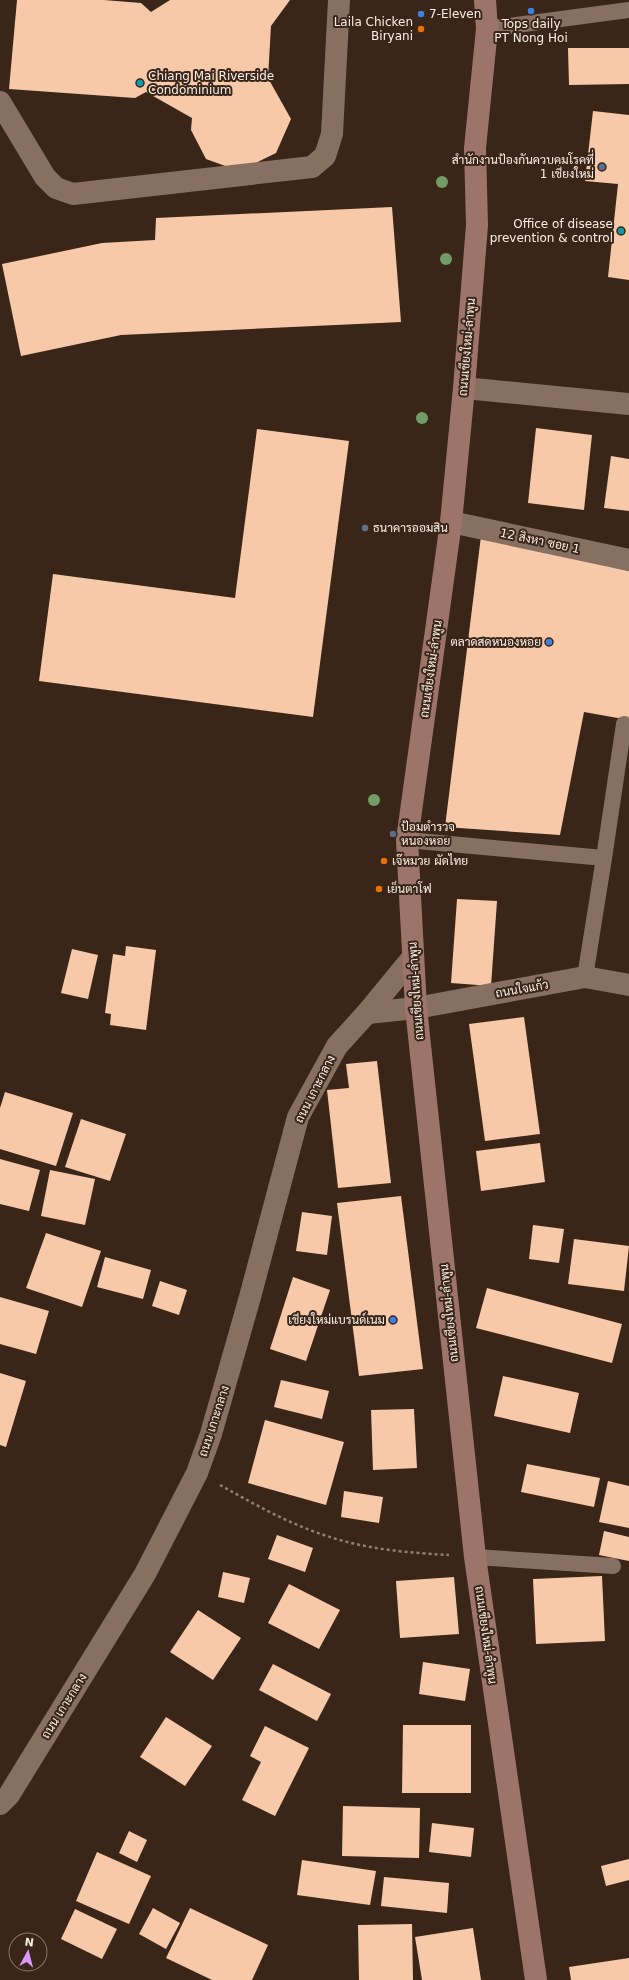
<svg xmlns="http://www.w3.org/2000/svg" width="629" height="1980" viewBox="0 0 629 1980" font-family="'DejaVu Sans',Sarabun,sans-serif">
<rect width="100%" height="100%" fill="#392618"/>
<g fill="#f8c9a8">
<path d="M17,0H104L141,3L151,12L170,0H290L271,26L268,78L291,119L276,153L239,171L206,159L191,130L192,118L146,92L135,98L9,89Z"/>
<path d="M568,48H629V84L569,85Z"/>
<path d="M593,111L629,115V280L608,277L618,184L585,181Z"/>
<path d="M392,207L401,322L121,335L21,356L2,264L102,243L155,240L156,218Z"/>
<path d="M536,428L592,435L584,510L528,503Z"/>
<path d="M257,429L349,441L313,717L39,681L53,574L235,598Z"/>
<path d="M611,456L629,459V511L604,508Z"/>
<path d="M481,536L629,571V720L584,712L560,835L445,827Z"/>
<path d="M457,899L497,901L491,986L451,983Z"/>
<path d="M126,946L156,950L146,1030L110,1025L111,1014L105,1013L113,954L125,956Z"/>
<path d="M72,949L98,955L88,999L61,993Z"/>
<path d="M524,1017L540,1134L485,1141L469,1024Z"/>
<path d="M377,1061L391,1183L338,1188L327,1090L349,1088L346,1064Z"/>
<path d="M5,1092L73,1113L56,1166L0,1149V1108Z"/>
<path d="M81,1119L126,1134L110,1181L65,1167Z"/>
<path d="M540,1143L545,1182L481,1191L476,1151Z"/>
<path d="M0,1159L40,1170L29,1211L0,1204Z"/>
<path d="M50,1170L95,1179L85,1225L41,1216Z"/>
<path d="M401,1196L423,1369L359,1376L337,1203Z"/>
<path d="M302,1212L332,1216L327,1255L296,1251Z"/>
<path d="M533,1225L564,1229L559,1263L529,1259Z"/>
<path d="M46,1233L101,1251L82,1307L26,1288Z"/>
<path d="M574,1239L629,1246L624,1291L568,1284Z"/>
<path d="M105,1257L151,1270L143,1299L97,1287Z"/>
<path d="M293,1277L330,1290L306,1361L270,1349Z"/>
<path d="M160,1281L187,1290L179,1315L152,1306Z"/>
<path d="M487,1288L622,1324L612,1363L476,1328Z"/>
<path d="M0,1297L49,1311L36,1354L0,1344Z"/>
<path d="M0,1373L26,1381L6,1447L0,1445Z"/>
<path d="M503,1376L579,1393L570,1433L494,1416Z"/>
<path d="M281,1380L329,1391L322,1419L274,1407Z"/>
<path d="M414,1409L417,1468L373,1470L371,1410Z"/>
<path d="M265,1420L344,1442L326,1505L248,1483Z"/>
<path d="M527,1464L600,1478L594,1507L521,1492Z"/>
<path d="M608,1481L629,1486V1528L599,1522Z"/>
<path d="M344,1491L383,1497L379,1523L341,1517Z"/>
<path d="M604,1531L629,1537V1561L599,1555Z"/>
<path d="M277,1535L313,1548L305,1572L268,1559Z"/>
<path d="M223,1572L250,1578L244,1603L218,1597Z"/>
<path d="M602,1576L605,1641L536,1644L533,1579Z"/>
<path d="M454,1577L459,1634L400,1638L396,1581Z"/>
<path d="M289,1584L340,1610L319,1649L268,1623Z"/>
<path d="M198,1610L241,1638L213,1680L170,1652Z"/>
<path d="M423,1662L470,1669L465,1701L419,1694Z"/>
<path d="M273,1664L331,1694L317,1721L259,1690Z"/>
<path d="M166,1717L212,1746L185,1786L140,1757Z"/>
<path d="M403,1725H471V1793H402Z"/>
<path d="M265,1726L309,1748L275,1816L242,1800L261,1762L250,1756Z"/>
<path d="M343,1806L420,1808L419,1858L342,1856Z"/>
<path d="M432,1823L474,1828L471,1857L429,1852Z"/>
<path d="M129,1831L147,1840L137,1862L119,1853Z"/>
<path d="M97,1852L151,1876L129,1924L76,1901Z"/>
<path d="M629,1859V1880L606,1886L601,1866Z"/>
<path d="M302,1860L376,1871L370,1905L297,1895Z"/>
<path d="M384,1877L449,1883L447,1913L381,1906Z"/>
<path d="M153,1908L180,1923L166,1949L139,1934Z"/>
<path d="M190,1908L268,1945L252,1980H212L166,1958Z"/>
<path d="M75,1909L117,1929L102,1959L61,1939Z"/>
<path d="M412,1924L413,1980H359L358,1925Z"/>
<path d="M473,1928L481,1980H422L415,1937Z"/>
<path d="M629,1958V1980H571L569,1967Z"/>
</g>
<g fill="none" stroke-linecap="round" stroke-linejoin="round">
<path stroke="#908074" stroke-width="2.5" stroke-dasharray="3 3" stroke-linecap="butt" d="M220,1485C254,1504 289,1524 327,1536C365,1549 409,1553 449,1555"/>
<g stroke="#877061" stroke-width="16">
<path d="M487,29L629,10"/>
<path d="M407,840L604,858L585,977"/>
<path d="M604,858L624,724"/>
<path d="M475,1557L613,1566"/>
</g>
<g stroke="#877061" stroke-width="22">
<path d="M0,102L45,177L56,188L73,194L312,167L325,156L332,134L339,0"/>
<path d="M464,388L629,404"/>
<path d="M451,522L629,560"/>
<path d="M367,1013L416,1008L585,977L629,985"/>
<path d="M0,1804L9,1795L145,1574L197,1473L211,1434L250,1297L298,1117L337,1046L367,1013L413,957"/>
</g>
<path stroke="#9d746a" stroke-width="22" d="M485,0L487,29L475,148L477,225L464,388L451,522L407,840L416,1008L475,1557L536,1980"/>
</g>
<g fill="#729b65">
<circle cx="442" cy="182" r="6"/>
<circle cx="446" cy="259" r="6"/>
<circle cx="422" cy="418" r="6"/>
<circle cx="374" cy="800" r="6"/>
</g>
<g fill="#3f7fe0" stroke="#392618" stroke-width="1.5">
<circle cx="531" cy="11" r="4"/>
<circle cx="421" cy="14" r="4"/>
<circle cx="549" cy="642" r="4"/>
<circle cx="393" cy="1320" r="4"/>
</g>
<g fill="#e8710a" stroke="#392618" stroke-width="1.5">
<circle cx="421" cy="29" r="4"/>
<circle cx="384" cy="861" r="4"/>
<circle cx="379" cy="889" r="4"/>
</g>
<g fill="#0f9aa8" stroke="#392618" stroke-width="1.5">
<circle cx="140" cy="83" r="4"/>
<circle cx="621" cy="231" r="4"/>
</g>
<g fill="#5c6f8a" stroke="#392618" stroke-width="1.5">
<circle cx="602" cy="167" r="4"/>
<circle cx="365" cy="528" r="4"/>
<circle cx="393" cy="834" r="4"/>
</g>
<g text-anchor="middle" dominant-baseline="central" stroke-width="4" stroke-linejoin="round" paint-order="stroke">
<g font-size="12" fill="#fbeee5" stroke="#392618" text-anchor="start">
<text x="429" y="14">7-Eleven</text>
<text x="413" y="22" text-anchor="end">Laila Chicken<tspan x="413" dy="14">Biryani</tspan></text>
<text x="531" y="24" text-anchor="middle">Tops daily<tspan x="531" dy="14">PT Nong Hoi</tspan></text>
<text x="148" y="76">Chiang Mai Riverside<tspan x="148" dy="14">Condominium</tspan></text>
<text x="594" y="160" text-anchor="end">สำนักงานป้องกันควบคุมโรคที่<tspan x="594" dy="14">1 เชียงใหม่</tspan></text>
<text x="613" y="224" text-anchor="end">Office of disease<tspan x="613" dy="14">prevention &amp; control</tspan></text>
<text x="373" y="528">ธนาคารออมสิน</text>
<text x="541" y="642" text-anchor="end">ตลาดสดหนองหอย</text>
<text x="401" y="827">ป้อมตำรวจ<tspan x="401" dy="14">หนองหอย</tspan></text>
<text x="392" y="861">เจ๊หมวย ผัดไทย</text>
<text x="387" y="889">เย็นตาโฟ</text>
<text x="385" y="1320" text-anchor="end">เชียงใหม่แบรนด์เนม</text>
</g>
<g font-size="12" fill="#fbeee5" stroke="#392618">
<text transform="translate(467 347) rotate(-85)">ถนนเชียงใหม่-ลำพูน</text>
<text transform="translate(540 541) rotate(12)">12 สิงหา ซอย 1</text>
<text transform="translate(431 669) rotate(-82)">ถนนเชียงใหม่-ลำพูน</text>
<text transform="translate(522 989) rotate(-10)">ถนนใจแก้ว</text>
<text transform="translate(416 991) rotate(-94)">ถนนเชียงใหม่-ลำพูน</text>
<text transform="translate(315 1089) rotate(-63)">ถนน เกาะกลาง</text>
<text transform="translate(449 1313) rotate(-96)">ถนนเชียงใหม่-ลำพูน</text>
<text transform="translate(214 1421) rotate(-72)">ถนน เกาะกลาง</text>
<text transform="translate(486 1635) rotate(82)">ถนนเชียงใหม่-ลำพูน</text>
<text transform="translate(64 1706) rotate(-58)">ถนน เกาะกลาง</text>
</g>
</g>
<g transform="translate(28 1952) rotate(7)"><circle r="19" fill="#392618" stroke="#87766a"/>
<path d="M0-3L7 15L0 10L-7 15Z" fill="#d99af7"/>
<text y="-6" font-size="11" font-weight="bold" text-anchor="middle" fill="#fbeee5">N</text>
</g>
</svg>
